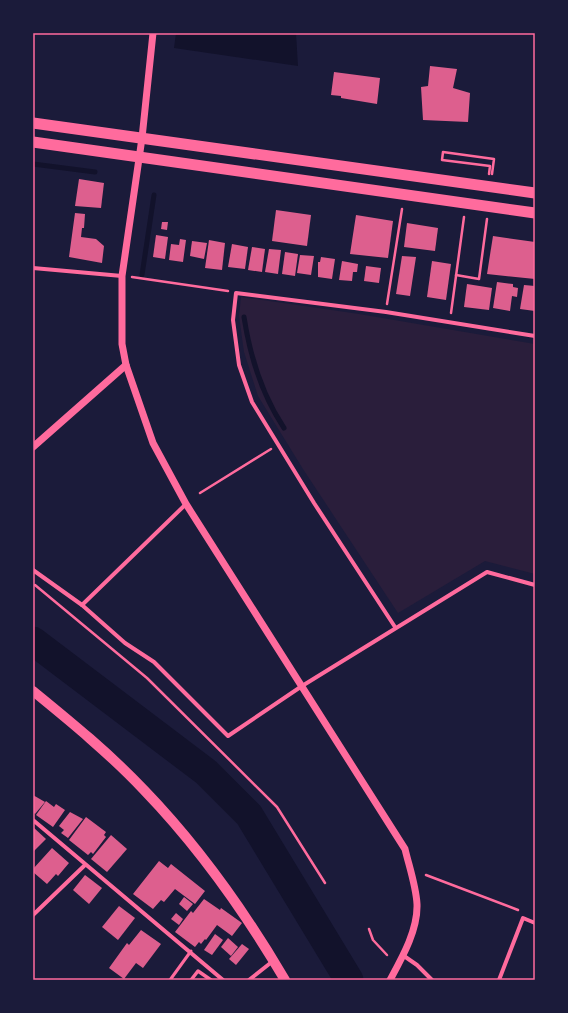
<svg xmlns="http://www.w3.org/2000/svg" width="568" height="1013" viewBox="0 0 568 1013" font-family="'Varela Round',sans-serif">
<rect width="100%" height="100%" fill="#1b1b3a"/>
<path fill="#2a1e3b" d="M241,297L359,314L535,344V574L485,561L398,613L303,469L258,396L244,352L239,316Z"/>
<path fill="#12122b" d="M176,33H296L298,66L174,48Z"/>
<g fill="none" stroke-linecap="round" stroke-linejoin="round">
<g stroke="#12122b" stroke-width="5">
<path d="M33,164L95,172"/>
<path d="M142,275L154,195"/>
<path d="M244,317C250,356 262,395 284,428"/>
</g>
<path stroke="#12122b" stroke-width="29" d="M33,641L206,772L249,815L349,980"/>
</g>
<g fill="#dd5f8e">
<path d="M430,66L457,69L453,88L470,93L468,122L423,120L421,87L428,86Z"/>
<path d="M334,72L380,78L377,104L341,98V96L331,95Z"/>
<path d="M79,179L104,183L101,208L75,206Z"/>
<path d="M276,210L311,215L307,246L272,241Z"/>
<path d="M75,213L85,214L84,228H82L81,237L96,239L104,246L102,263L69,257Z"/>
<path d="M356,215L393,221L388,258L350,254Z"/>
<path d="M162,222H168L167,230L161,229Z"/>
<path d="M407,223L438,228L435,251L404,247Z"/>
<path d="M156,235L168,237L165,259L153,257Z"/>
<path d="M493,236L535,242V279L487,274Z"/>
<path d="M180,239L186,240L183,262L169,260L171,244L179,245Z"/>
<path d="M209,240L225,243L222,270L205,268Z"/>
<path d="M192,241L207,243L204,259L190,256Z"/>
<path d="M232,244L248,247L245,269L228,267Z"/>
<path d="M252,247L265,249L262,272L248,270Z"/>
<path d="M269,249L281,250L278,274L265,272Z"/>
<path d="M285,252L298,254L295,276L282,274Z"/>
<path d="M300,255L314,256L311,275L297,273Z"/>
<path d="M402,256L416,257L410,296L396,294Z"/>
<path d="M321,257L335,259L332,279L318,277V262H320Z"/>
<path d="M342,261L358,264L357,272H353L352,281L339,280Z"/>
<path d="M432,261L451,264L446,300L427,297Z"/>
<path d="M366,266L381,268L379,283L364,281Z"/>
<path d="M497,282L513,284V287L518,288L517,297L512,296L510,311L493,308Z"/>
<path d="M467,284L492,288L489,310L464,307Z"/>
<path d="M524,285L535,286V311L520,309Z"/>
<path d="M33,795L45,802L35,814L33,812Z"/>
<path d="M46,801L54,807L56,804L65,810L53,827L36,815Z"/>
<path d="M70,812L83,819L68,838L61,833L64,830L59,826Z"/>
<path d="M86,817L106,832L104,835L106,837L93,854L91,852L88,855L69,840Z"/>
<path d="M33,827L46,839L33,852Z"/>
<path d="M111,835L127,849L107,872L91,859Z"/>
<path d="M52,848L69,863L58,876L56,874L47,884L33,872V869Z"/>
<path d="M159,861L168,868L171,864L205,891L195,904L175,889L164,902L161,900L153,909L133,894Z"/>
<path d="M85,875L102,888L89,904L73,890Z"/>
<path d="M184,897L193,904L187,911L179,904Z"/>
<path d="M204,899L220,910L221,908L242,923L232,936L217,925L206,940L205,939L201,944L199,942L195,947L175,932L191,911L193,913Z"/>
<path d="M119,906L135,918L118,940L102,927Z"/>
<path d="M176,913L183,919L179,925L171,919Z"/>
<path d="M141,930L161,944L143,968L136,963L124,979L109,968L127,943L129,945Z"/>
<path d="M215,934L223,940L212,955L204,950Z"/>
<path d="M228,938L238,947L231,956L221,947Z"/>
<path d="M242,944L249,949L236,965L229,959Z"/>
</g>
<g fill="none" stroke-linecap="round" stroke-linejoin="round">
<g stroke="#ff6b9d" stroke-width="2.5">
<path d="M489,174L490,166L442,160L443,152L494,159L492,174"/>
<path d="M456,275L479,279L487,219"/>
<path d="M132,277L228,291"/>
<path d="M387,304L402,209"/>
<path d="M451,313L464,217"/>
<path d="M200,493L271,449"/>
<path d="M35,585L147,678L277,807L325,883"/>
<path d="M426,875L518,910"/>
<path d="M369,929L373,940L387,955"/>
</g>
<path stroke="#ff6b9d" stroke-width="3" d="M170,980L191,951"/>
<path stroke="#ff6b9d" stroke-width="3.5" d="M191,980L198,971L211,980"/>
<g stroke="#ff6b9d" stroke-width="4">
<path d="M33,268L122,276"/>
<path d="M33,570L82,605L125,643L154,662L228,736L302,686L487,572L535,585"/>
<path d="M82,605L186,504"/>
<path d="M395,627L314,503L252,402L239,365L233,320L236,293L386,312L535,336"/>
<path d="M33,820L223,980"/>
<path d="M33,915L85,865"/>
<path d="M404,956L417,965L432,980"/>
<path d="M249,980L273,961"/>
<path d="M499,980L523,918L535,923"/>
</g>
<g stroke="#ff6b9d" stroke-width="7">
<path d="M153,33L142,138L122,276V344L126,365L153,443L186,504L405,849C409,866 416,886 417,904C418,930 402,958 390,980"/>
<path d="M33,447L126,365"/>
</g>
<path stroke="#ff6b9d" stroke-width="10" d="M33,691C71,722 110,754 144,790C199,847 245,912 285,980"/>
<g stroke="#ff6b9d" stroke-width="11">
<path d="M33,123L535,193"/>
<path d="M33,142L535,213"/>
</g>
</g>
<rect width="568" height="1013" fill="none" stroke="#1b1b3a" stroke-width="68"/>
<rect x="34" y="34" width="500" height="945" fill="none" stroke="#ff6b9d" stroke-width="1.5"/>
</svg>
